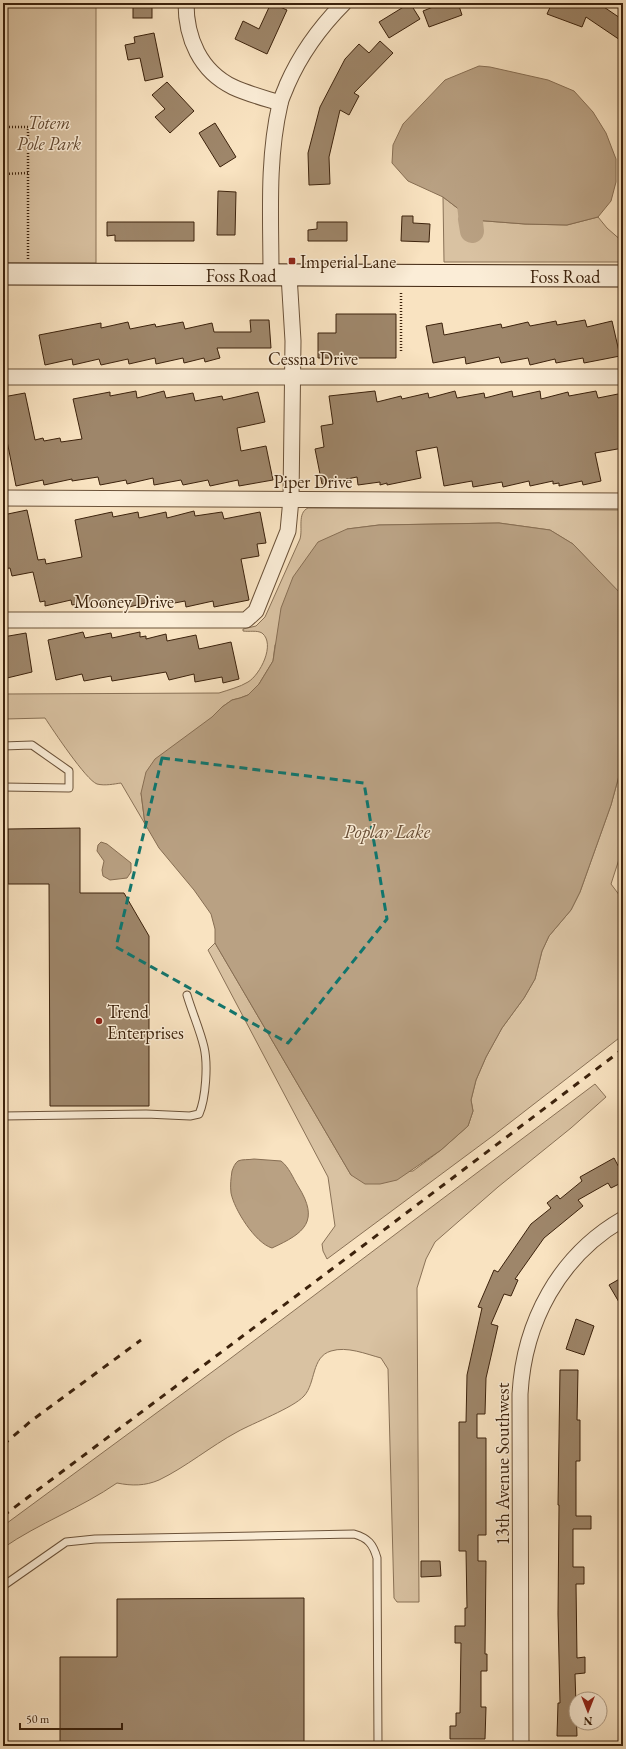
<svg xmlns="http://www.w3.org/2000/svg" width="626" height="1749" viewBox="0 0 626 1749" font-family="'EB Garamond',serif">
<rect width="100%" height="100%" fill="#f9e3c1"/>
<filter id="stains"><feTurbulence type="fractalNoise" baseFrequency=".005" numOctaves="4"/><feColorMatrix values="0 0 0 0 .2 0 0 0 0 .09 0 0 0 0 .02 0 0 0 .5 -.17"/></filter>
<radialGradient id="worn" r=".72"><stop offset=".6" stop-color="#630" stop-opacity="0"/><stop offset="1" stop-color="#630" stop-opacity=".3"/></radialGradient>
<g fill="#d9c2a2" stroke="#8a7257">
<rect x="3" y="3" width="93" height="260"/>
<path d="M443,197L473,220L525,224L567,225L598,217L607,228L623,242V262H444Z"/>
<path d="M308,508L623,510V597L573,544L550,530L499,523L379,525L347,529L275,645L273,661L259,684L248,695L240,698L232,700L222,707L141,793L145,824L121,783C114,784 105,786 97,784C86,780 53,730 45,718L5,719V694L219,693C228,690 240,687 248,682C260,675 276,644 262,633C257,630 249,632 243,631V629L256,626L265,617L300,539C303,529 297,513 308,508Z"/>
<path d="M623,761V847L611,884L623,900V1035L494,1135L327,1259L323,1251L322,1244L335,1226L328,1177L208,950L215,943L351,1175L413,1171L441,1150L468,1126L473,1111L471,1100L476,1080L486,1057L502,1028L524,998L535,979L542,951L549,936L571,910L580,892L611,805Z"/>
<path d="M595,1084L606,1097L571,1128L498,1187L435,1242L426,1259L417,1288L419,1602H397L394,1598L388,1369L381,1358C366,1354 347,1346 331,1351C311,1357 316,1383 304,1396C293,1408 253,1423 237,1432C211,1446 186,1467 159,1480C145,1486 132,1486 117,1483C81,1508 39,1523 3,1548V1526L227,1361Z"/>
</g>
<g fill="#b9a183" stroke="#876e53">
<path d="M479,66L490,67L548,80L574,91L593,112L606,133L616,159V182L611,201L598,217L567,225L525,224L473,220L443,197L408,181L392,163L393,145L403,124L445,80Z"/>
<path d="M499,523L550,530L573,544L623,596V761L611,805L580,892L571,910L549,936L542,951L535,979L524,998L502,1028L486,1057L476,1080L471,1100L473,1111L468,1126L441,1150L397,1180L380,1184H365L351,1175L215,943V929L211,914L194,890L159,848L145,824L141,793L146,772L155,759L212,717L222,707L232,700L240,698L248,695L259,684L273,661L281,608L293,577L318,542L347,529L379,525Z"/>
<path d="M101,842L107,844L131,863V872L127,878L110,880L103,876L102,870L104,861L97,851L98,845Z"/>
<path d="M254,1159L281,1161C289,1167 293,1178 298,1186C320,1221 305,1233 272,1248C255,1243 234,1209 231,1193C230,1185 231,1178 232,1171C233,1168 235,1163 238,1161C242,1159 249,1160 254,1159Z"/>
</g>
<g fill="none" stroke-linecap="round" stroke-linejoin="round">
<path stroke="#b9a183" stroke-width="24" d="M467,187L472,231L470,219"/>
</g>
<g fill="#9e866a" stroke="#3c220c">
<rect x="133" y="3" width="19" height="15"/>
<path d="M271,3L287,10L267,54L235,39L243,21L259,29Z"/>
<path d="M410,3L420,19L389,38L379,22Z"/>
<path d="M438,3H458L462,15L429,27L423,11L438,5Z"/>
<path d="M552,3H598L623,20V42L586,17L582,27L547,14Z"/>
<path d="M154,33L163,77L145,81L140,58L128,60L125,45L135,43L134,37Z"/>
<path d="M380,41L393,53L354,93L359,96L349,115L340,110L329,157L330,184L309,185L308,153L320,107L345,59L359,44L369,53Z"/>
<path d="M167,82L194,111L170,133L155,117L165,109L152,95Z"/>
<path d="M215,123L236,157L220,167L199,133Z"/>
<path d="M218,191L236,192L235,235H217Z"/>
<path d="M402,216H413V223L430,224L429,242L401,241Z"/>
<path d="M107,222H194V241H115V235L107,236Z"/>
<path d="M317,222H347V241H308V230L317,229Z"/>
<path d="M336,314H396V358H318V333H336Z"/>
<path d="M250,320H269L271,348H217L220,358L205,362L204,358L184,363L183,358L156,364L155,358L129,364L128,359L101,365L99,359L73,365L72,359L45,365L39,335L101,323V328L128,322L130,329L155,324L156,327L183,322L185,329L212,323L214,332H251Z"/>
<path d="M585,320L587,327L612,321L620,356L584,363L583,358L556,363L555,359L530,365L528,358L501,363L499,357L466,364L465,357L433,363L426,326L442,323L444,335L501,324L502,328L528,322L530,326L556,321L557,325Z"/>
<path d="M136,391L137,398L164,391L166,398L193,393L195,401L222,396L223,400L258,392L265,422L237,428L241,451L266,446L273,480L239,486L238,480L210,486L208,480L183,485L181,480L154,485L153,478L127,484L126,480L100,485L98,477L72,481V479L44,485L43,480L16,486L5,431H3V397L25,393L35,440L43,438L44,441L60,438L61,442L82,439L73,399L110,392V396Z"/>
<path d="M375,391L377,402L401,396L402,399L428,393L429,398L455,391L457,398L484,393L485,398L512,391L513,397L540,391L541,399L568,392L569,396L596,391L598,398L623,393V448L595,453L601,481L583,485L582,481L559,486V483L553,484V481L530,486L529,481L503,487L502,482L473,487L472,481L444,486L437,447L416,451L421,478L387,485V483L380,485V482L358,485L357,477L322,484L315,449L324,447L321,426L333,424L329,396Z"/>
<path d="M27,510L38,560L45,559L46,564L82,557L75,520L112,512L113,517L138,512L139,518L166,512L167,518L194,511L195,516L222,512L224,519L260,512L266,543L257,544L259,556L241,559L249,600L214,607L213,601L186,607L185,601L159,606L157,600L129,607L128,601L102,606L101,600L72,605L71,600L45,606V601L40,602L33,572L12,576L10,568L3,569V515Z"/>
<path d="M83,632L85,638L111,633L112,638L140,632V637L146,636V639L166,634L167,641L196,635L199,649L231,642L239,679L223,683L222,677L195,682L194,674L169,680L166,672L112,681L111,676L84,681L82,674L56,680L48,640Z"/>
<path d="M26,633L32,672L3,679V637Z"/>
<path d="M80,828V893H124L149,936V1106H50L49,884H8V829Z"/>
<path d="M614,1158L623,1175V1182L611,1188L608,1183L578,1200L583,1206L544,1238L515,1279L518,1280L511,1296L504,1294L491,1324L498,1326L486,1378L485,1414H477V1438H486V1535H478V1561H486L485,1654H487V1671H481V1707H486L485,1739H450V1726H456V1713H460L461,1643H455V1626H465V1608H467L466,1551H459V1422H466L467,1375L482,1308L478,1307L494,1270L498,1272L531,1224L551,1208L547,1203L557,1195L560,1199L582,1181L580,1177Z"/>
<path d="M623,1277V1309L609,1285Z"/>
<path d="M576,1319L594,1326L584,1355L566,1349Z"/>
<path d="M560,1370H578L577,1420H580V1461H576V1516H591V1529H573V1567H584V1584H576L577,1658L585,1657V1673L575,1674L577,1736H557L558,1703H560L558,1614L559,1505H558Z"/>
<path d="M421,1561H440L441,1576L421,1577Z"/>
<path d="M304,1598V1746H60V1657H117V1599Z"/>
</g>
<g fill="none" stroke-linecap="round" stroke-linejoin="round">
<g stroke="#6b5239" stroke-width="9">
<g id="lane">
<path d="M3,746L32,745L69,771V788L3,787"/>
<path d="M3,1116L146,1114L190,1116L199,1114C206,1098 208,1064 204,1047C200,1030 192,1012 187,995"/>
<path d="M3,1586L66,1542L95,1539L354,1534C368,1538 373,1544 377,1558L378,1746"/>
</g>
</g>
<g stroke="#6b5239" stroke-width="17">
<g id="street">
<path d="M186,3C186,38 200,71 233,87C248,94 264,98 280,103"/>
<path d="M271,274C271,218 267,160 280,104C281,98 285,91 287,85C301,53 320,27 344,3"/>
<path d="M3,377H623"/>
<path d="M3,498L623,501"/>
<path d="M3,620H246L256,611L288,531L291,499L293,341L289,275"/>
<path d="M521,1746L520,1394C524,1322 559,1256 623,1219"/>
</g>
</g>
<g stroke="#3c220c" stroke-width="23">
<path id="secondary" d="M3,274L623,276"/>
</g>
<g stroke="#3c220c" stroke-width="2.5" stroke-dasharray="1 2" stroke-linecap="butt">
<path d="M3,127H28V259"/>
<path d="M3,174L28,173"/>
<path d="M401,293V353"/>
</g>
<use href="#lane" stroke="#fbedd7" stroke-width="7"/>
<use href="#street" stroke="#fbedd7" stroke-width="15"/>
<use href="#secondary" stroke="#fbedd7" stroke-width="21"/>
<g stroke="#3c220c" stroke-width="3" stroke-dasharray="7 7" stroke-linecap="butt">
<path d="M3,1445L31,1421L141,1340"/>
<path d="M3,1516L364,1245L623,1049"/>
</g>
</g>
<path fill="none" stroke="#0f766e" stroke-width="3" stroke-dasharray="8 5" stroke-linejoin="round" d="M162,758L364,783L387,919L288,1043L116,947Z"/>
<g fill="#8f2418" stroke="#fbedd7" stroke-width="1.5">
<rect x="288" y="257" width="8" height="8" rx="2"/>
<circle cx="99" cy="1021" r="4"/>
</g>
<g text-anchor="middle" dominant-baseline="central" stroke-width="3" stroke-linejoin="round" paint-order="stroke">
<g font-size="18" font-style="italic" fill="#634a32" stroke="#fbedd7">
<text x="49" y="122">Totem<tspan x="49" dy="21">Pole Park</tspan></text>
</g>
<g font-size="18" fill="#3c220c" stroke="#fbedd7" text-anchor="start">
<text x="300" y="261">Imperial Lane</text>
<text x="107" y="1011">Trend<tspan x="107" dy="21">Enterprises</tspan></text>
</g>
<g font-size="18" fill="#3c220c" stroke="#fbedd7">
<text x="241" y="275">Foss Road</text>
<text x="565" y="276">Foss Road</text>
<text x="313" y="358">Cessna Drive</text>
<text x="313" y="481">Piper Drive</text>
<text x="124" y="601">Mooney Drive</text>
<text transform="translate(502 1464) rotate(-90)">13th Avenue Southwest</text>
</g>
<g font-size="19" font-style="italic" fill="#684e36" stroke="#fbedd7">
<text x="387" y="831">Poplar Lake</text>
</g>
</g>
<rect width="626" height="1749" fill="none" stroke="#f9e3c1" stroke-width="16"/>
<rect x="4" y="4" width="618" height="1741" fill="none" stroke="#3c220c" stroke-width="2"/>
<rect x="8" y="8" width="610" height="1733" fill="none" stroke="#3c220c"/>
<g transform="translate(588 1711) rotate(180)"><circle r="19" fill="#fbedd7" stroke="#af9c86"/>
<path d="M0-3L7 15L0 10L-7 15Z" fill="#8f2418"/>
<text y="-6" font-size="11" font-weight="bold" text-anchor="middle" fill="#3c220c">N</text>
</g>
<path d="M20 1723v6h102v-6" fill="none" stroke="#3c220c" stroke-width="2"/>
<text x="26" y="1723" font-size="12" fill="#3c220c" stroke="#fbedd7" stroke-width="3" paint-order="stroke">50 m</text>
<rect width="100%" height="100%" filter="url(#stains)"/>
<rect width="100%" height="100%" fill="url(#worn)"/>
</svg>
